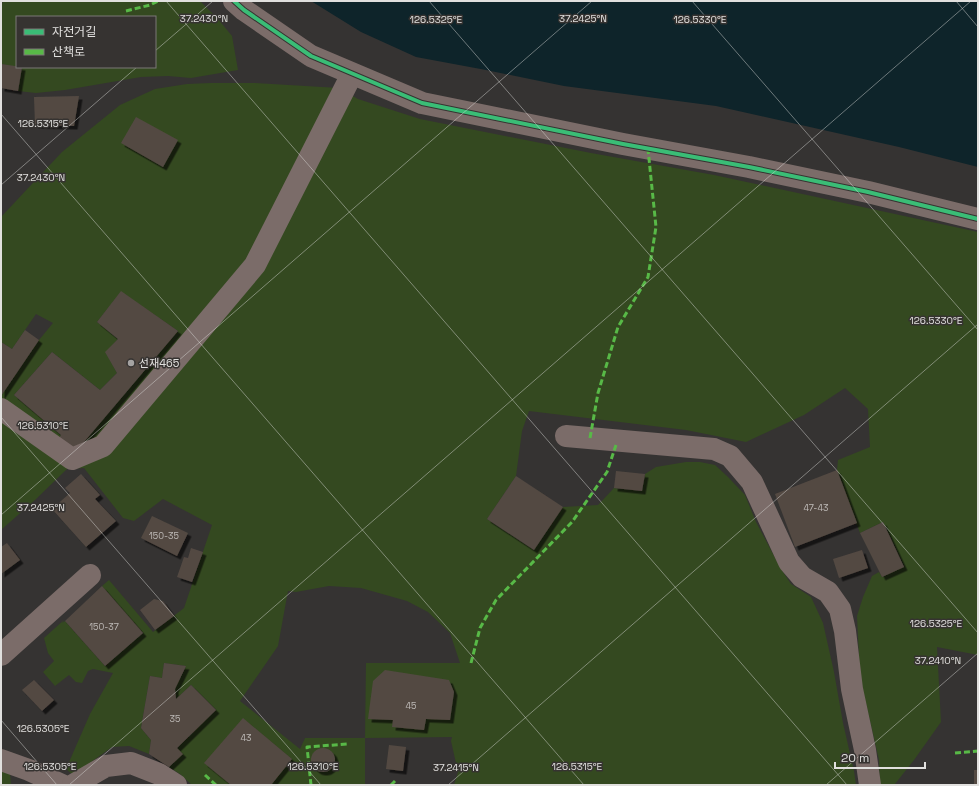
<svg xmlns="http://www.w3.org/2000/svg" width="979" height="786" viewBox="0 0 979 786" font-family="'Space Grotesk','Noto Sans KR',sans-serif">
<defs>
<filter id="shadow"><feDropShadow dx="3.5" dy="3.5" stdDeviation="0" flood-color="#0009"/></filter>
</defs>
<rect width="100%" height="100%" fill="#353332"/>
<g fill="#344920" fill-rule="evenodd">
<path d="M3,1H200L218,19L232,36L238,70L191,78L168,76L141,77L65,90L36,93L18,91L22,68L20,67H155V17H17V67L1,64V8Z"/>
<path d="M211,83H255L339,88L358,99L420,119L591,153L714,175L978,232V655L937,647L941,722L914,760L895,784L880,785L879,760L860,677L857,616L863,597L872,576L879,572L882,577L904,566L883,522L860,533L837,470L838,460L870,447L868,409L845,388L804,415L746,442L686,430L529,411L522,431L516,476L487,519L534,550L563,507L598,505L614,488L642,491L645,474L656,467L686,462H700L715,465L728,477L745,495L756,522L781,569L791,584L811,597L823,623L834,672L843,723L854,771L856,785H454L458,772L451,741L452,737L365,738V785H192L180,774L169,767L182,754L177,748L216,710L191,685L176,699L175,689L186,666L164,663L162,678L150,676L141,728L151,740L149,754L129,746L112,747L73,775L66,769L90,714L113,673L93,669L88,671L82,683L76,682L69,675L55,686L43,672L54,661L48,653L44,638L64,620L62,623L65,621L105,666L143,633L102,586L109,580L153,632L184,608L212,525L163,499L134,521L123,518L84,468L67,469L35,500L1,530V396L39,340L53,323L36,314L12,349L1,342V217L62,152L120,105L155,89L187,84ZM121,292L178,331L84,442L58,440L61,435L14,395L52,352L100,390L117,373L106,352L118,339L97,322ZM329,586L361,588L407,601L428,612L450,633L460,663H366L365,738H305L300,749L240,701L278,646L288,591L296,592Z"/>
<path d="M1,769L10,773L11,785H1Z"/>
</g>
<path fill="#0e242a" d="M311,1H978V167L899,147L716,106L564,86L486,70L416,57L361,32Z"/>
<g fill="#534942" filter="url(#shadow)">
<path d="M1,64L22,67L18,91L1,88Z"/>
<path d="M79,96L74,126L35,125L34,97Z"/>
<path d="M136,117L178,140L163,167L121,143Z"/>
<path d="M121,291L178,331L84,442L70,449L58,440L61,435L14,395L52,352L100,390L117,373L105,352L118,339L97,322Z"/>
<path d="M25,330L39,340L1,396V342L12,349Z"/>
<path d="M837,470L857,523L795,547L775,494Z"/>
<path d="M616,471L645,474L642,491L614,488Z"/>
<path d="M81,474L100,495L95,499L116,521L86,547L52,509L70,493L65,488Z"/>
<path d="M516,476L563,507L534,550L487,519Z"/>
<path d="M152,516L188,533L177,556L141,538Z"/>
<path d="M883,522L904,567L882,577L860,533Z"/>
<path d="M7,543L20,560L1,574V547Z"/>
<path d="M191,548L203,552L192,582L177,577L184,557L188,558Z"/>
<path d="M862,550L868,568L839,578L833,559Z"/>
<path d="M102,586L143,633L105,666L65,621Z"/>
<path d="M154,599L163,601L174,616L155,630L140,610Z"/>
<path d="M164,663L186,666L175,689L176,699L191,685L216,710L177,748L183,754L169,767L149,754L151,740L141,728L150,676L162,678Z"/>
<path d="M385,670L449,680L454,692L450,720L426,719L424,730L392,727L393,720L368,719L373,681Z"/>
<path d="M34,680L54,700L42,711L22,690Z"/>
<path d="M243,718L292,759L271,785H231L204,763Z"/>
<path d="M389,745L406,747L403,771L386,769Z"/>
<circle cx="323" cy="760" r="12"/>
<rect x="974" y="770" width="4" height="15"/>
</g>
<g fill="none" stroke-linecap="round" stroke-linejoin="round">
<g stroke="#7b6c69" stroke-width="22">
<path d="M234,1L244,10L311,56L422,103L623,144L749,167L868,192L978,219"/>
<path d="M1,409L72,459L103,446L255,265L352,74"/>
<path d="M566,436L714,449L730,456L752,482L789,562L802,577L828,592L840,609L845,631L852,689L865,750L870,785"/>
<path d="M1,655L90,575"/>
<path d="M1,760L29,770L62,785"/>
<path d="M73,785L106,766L131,763L159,774L176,785"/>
</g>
<g stroke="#58b947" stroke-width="3" stroke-dasharray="6 3" stroke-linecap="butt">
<path d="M126,11L150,5L158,1"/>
<path d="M590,438L598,393L618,327L648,277L656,227L648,149"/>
<path d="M471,663L480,628L496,600L572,522L607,472L616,445"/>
<path d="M955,753L978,751"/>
<path d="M205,775L216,785"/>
<path d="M311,785L307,747L347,744"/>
<path d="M391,785L395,781"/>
</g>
<g stroke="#363331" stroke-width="6">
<path id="cycleway" d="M234,1L244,10L311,56L422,103L623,144L749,167L868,192L978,219"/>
</g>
<use href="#cycleway" stroke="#3abd76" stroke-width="4"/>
</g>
<path fill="none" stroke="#e1e0de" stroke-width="1" stroke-opacity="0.45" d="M166,1L847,785M429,1L978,633M692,1L978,330M956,1L978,27M155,51L213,1M1,114L584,785M1,185L137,67M1,417L321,785M1,515L592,1M1,720L57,785M69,785L971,1M448,785L978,324M826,785L978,653"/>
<circle fill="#a5a3a2" stroke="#363331" stroke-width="1.5" cx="131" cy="363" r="4"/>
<g text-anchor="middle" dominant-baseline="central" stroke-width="3" stroke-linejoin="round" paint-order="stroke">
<g font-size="9" fill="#bebab7">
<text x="816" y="508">47-43</text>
<text x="164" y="536">150-35</text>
<text x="104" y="627">150-37</text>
<text x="411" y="706">45</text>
<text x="175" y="719">35</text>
<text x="246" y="738">43</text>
</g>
<g font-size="11" fill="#e1e0de" stroke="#363331" text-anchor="start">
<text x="139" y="363">선재465</text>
</g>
</g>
<g font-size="10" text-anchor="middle" fill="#e1e0de" stroke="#363331" stroke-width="3" stroke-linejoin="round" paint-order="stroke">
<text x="583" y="22">37.2425°N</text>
<text x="204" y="22">37.2430°N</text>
<text x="436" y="23">126.5325°E</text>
<text x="700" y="23">126.5330°E</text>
<text x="43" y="127">126.5315°E</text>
<text x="41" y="181">37.2430°N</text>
<text x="936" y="324">126.5330°E</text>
<text x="43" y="429">126.5310°E</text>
<text x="41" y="511">37.2425°N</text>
<text x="936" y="627">126.5325°E</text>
<text x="938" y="664">37.2410°N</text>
<text x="43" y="732">126.5305°E</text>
<text x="50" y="770">126.5305°E</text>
<text x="313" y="770">126.5310°E</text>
<text x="577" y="770">126.5315°E</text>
<text x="456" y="771">37.2415°N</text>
</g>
<rect width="979" height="786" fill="none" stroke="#e1e0de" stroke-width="4"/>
<rect x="16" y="16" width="140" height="52" fill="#363331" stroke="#7a7876"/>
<rect x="24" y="29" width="20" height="6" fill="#3abd76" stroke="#7a7876"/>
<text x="52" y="36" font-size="12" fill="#e1e0de">자전거길</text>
<rect x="24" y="49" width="20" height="6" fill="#58b947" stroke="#7a7876"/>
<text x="52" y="56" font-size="12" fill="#e1e0de">산책로</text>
<path d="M835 762v6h90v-6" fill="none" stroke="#e1e0de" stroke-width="2"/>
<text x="841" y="762" font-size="12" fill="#e1e0de" stroke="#363331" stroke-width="3" paint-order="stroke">20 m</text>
</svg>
